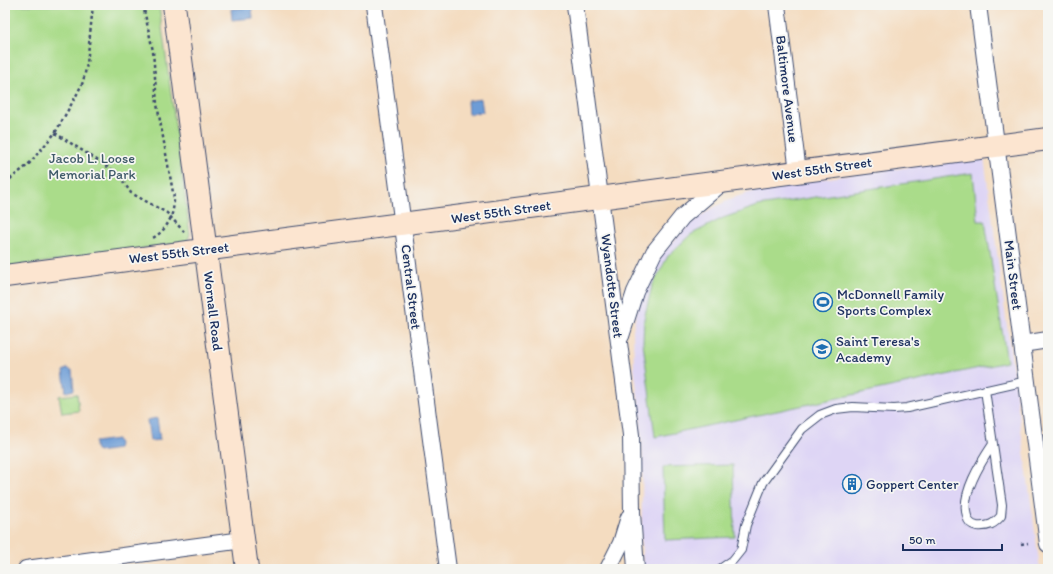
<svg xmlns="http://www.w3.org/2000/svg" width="1053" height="574" viewBox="0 0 1053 574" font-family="Itim,sans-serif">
<rect width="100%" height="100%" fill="#f6f6f2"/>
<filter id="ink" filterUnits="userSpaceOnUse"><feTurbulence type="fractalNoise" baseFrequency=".025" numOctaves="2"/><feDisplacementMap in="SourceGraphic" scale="8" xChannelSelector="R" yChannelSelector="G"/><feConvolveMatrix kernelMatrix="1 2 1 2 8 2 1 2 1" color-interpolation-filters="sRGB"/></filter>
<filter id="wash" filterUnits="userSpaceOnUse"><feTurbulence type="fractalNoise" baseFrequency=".012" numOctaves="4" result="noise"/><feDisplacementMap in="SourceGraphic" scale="16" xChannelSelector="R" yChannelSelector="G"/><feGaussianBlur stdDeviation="0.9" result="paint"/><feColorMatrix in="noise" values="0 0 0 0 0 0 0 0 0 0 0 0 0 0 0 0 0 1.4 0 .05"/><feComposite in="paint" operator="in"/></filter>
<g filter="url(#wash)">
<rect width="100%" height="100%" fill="#f4dcc0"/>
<path fill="#ded5f5" d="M984,157L1040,569H643L641,535L643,466L640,412L634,368L633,330L639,300L655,266L667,248L687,227L709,210L733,198L761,189L813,180Z"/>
<g fill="#aadc8a" stroke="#628674">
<path d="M5,5H159L190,234L187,242L5,268Z"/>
<path d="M973,173L978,221H985L1007,362L655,437L643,343L644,319L652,286L668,256L690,235L723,218L758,206Z"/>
<path d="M77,394L79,411L62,413L59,396Z"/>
<path d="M733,465L735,537L665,540L663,467Z"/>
</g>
<g fill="#6d9cd6" stroke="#44669a">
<path d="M252,7L253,18L232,20L231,9Z"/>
<path d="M481,99L483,112L468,114L467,101Z"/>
<path d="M68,368L70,370H72L74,390L66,392L63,371Z"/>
<path d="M157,418L160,440L150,441L147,420Z"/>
<path d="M117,439L119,444L118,449L98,452L95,448V442Z"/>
</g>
</g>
<g filter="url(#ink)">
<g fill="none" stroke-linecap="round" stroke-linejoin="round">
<g stroke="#3c496d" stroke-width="10">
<g id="lane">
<path d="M985,390L1002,505L1001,516C994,524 989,527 977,526C971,525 968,522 967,516C960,495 981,462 993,444"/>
<path d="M720,569L733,560L741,550L746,525L763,483L802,429L820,415L836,409L853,407L894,409L907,408L1027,381"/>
</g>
</g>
<g stroke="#3c496d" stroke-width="18">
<g id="street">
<path d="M374,5L448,569"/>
<path d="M575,5L631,435L632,513L636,569"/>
<path d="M777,5L798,172"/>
<path d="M978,5L1048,544"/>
<path d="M621,336L635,292L654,252L682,217L723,182"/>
<path d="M1022,344L1048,340"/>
<path d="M26,569L243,540"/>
<path d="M608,569L621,543L629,517"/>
</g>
</g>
<g stroke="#3c496d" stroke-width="24">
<g id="secondary">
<path d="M174,5L247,569"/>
<path d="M5,276L1048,139"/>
</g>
</g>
<g stroke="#3c496d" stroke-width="2.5" stroke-dasharray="3 3" stroke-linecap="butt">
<path d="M143,5L153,51L157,104L174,198C174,215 168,229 153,238"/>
<path d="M55,133L114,171L120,177L131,193L167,213L186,234"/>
<path d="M5,183L28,165L55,133L76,96L83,82L87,64L93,5"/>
<path d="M1021,544L1028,543"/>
</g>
<use href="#lane" stroke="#fff" stroke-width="8"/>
<use href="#street" stroke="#fff" stroke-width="16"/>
<use href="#secondary" stroke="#fce5d0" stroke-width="22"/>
</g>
</g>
<defs>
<g id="stadium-ring" transform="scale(1)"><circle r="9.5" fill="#f6f6f2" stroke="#1f6fb2" stroke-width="1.5"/><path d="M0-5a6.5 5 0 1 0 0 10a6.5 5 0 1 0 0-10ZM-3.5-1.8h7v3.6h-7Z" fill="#1f6fb2"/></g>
<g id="school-ring" transform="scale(1)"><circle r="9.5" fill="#f6f6f2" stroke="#1f6fb2" stroke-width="1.5"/><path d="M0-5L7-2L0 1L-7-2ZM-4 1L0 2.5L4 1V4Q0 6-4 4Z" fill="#1f6fb2"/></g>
<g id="building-ring" transform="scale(1)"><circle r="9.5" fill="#f6f6f2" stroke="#1f6fb2" stroke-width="1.5"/><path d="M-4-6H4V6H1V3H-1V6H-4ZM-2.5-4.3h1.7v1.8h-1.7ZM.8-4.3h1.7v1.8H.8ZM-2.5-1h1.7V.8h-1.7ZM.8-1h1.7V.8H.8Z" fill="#1f6fb2"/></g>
</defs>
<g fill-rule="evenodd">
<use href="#stadium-ring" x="823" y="302"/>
<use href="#school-ring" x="822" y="349"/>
<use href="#building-ring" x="852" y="484"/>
</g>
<g text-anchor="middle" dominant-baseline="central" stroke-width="3.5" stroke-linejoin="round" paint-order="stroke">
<g font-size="14" fill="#1b2f5e" stroke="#f6f6f2">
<text transform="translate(787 89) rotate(83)">Baltimore Avenue</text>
<text transform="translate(822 169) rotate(-8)">West 55th Street</text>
<text transform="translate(501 212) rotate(-8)">West 55th Street</text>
<text transform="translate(179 253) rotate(-7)">West 55th Street</text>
<text transform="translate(1013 275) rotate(83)">Main Street</text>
<text transform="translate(612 286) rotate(83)">Wyandotte Street</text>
<text transform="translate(411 287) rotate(83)">Central Street</text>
<text transform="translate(213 311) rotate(83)">Wornall Road</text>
</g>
<g font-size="14" fill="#3f5a69" stroke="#f6f6f2">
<text x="92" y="158">Jacob L. Loose<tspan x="92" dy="16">Memorial Park</tspan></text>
</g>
<g font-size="14" fill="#1b2f5e" stroke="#f6f6f2" text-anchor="start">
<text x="837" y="294">McDonnell Family<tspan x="837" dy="16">Sports Complex</tspan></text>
<text x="836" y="341">Saint Teresa's<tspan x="836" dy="16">Academy</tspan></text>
<text x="866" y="484">Goppert Center</text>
</g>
</g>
<rect width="1053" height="574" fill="none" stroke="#f6f6f2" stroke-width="20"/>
<path d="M903 544v6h99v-6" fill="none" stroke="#1b2f5e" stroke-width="2"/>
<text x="909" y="544" font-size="12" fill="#1b2f5e" stroke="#f6f6f2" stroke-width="3" paint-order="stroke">50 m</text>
</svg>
